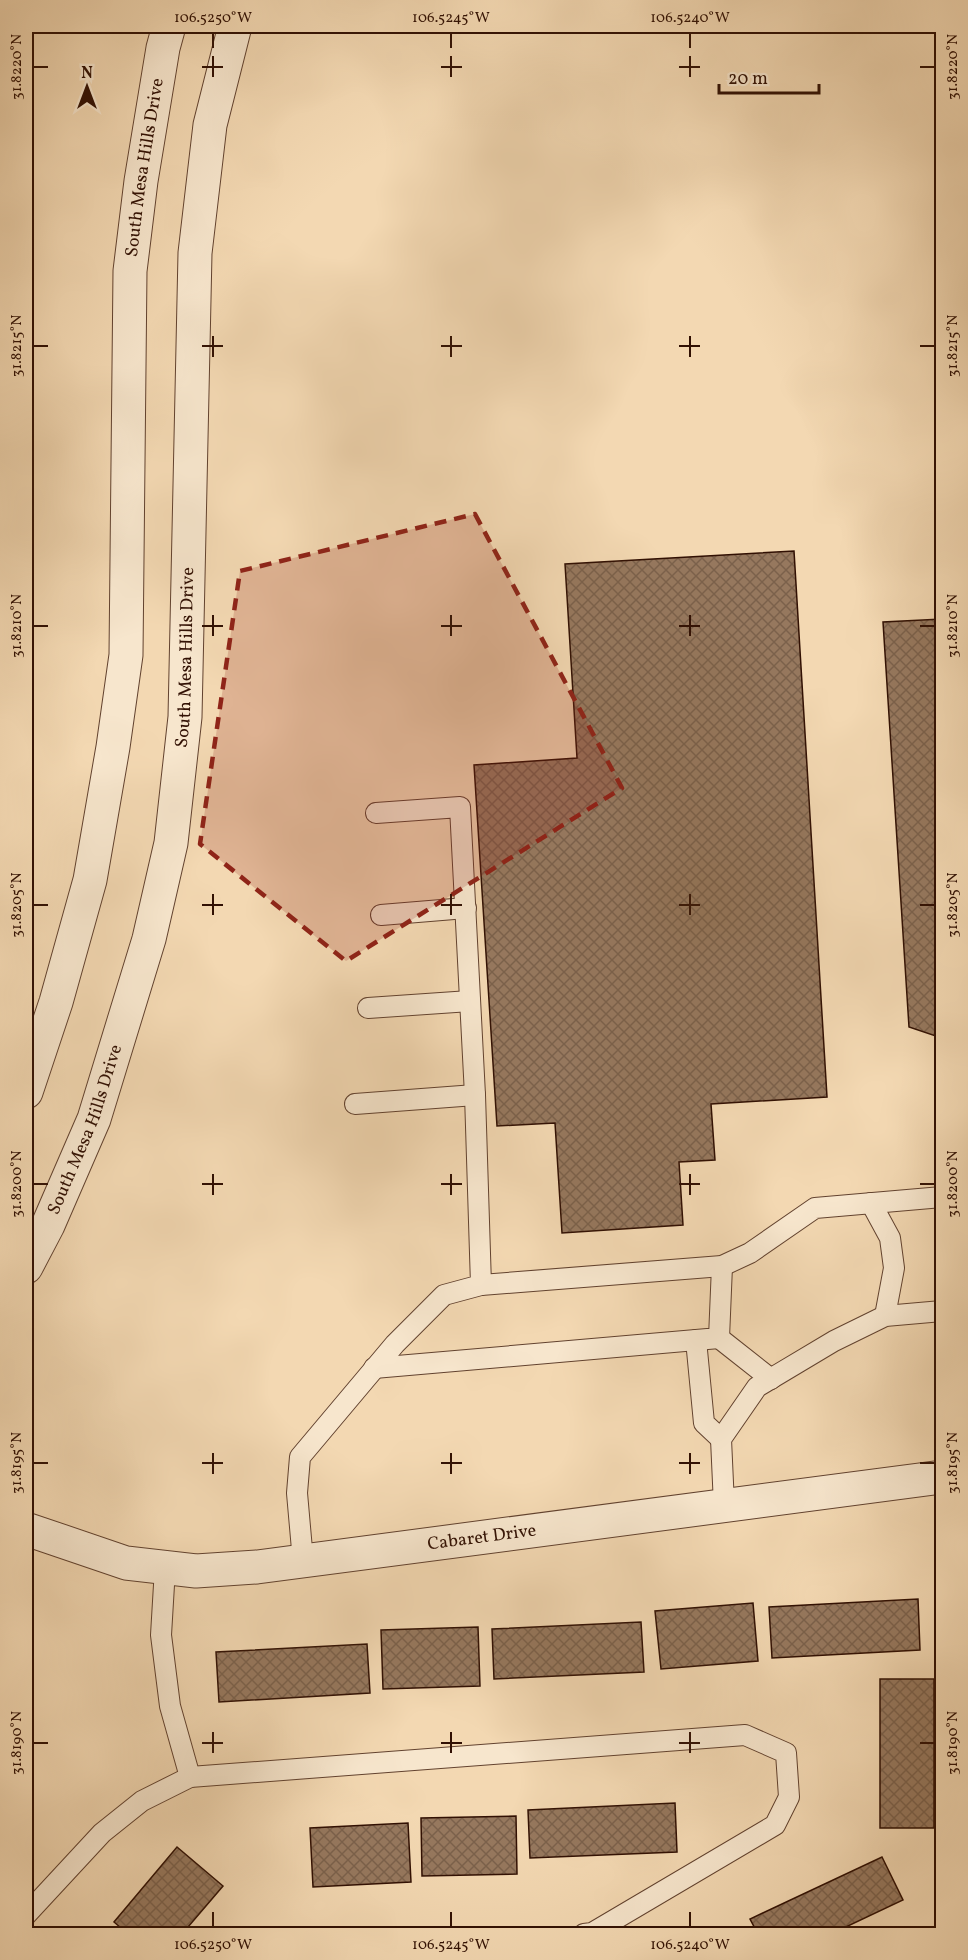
<svg xmlns="http://www.w3.org/2000/svg" width="968" height="1960" viewBox="0 0 968 1960" font-family="Vollkorn,serif">
<defs>
<pattern id="building-cross-hatch" width="8" height="8" patternUnits="userSpaceOnUse" patternTransform="scale(1.5)"><rect width="8" height="8" fill="#96785e"/><path d="M0 0l8 8M0 8l8-8" fill="none" stroke="#7b614b"/></pattern>
</defs>
<rect width="100%" height="100%" fill="#f3d8b2"/>
<filter id="stains"><feTurbulence type="fractalNoise" baseFrequency=".00333" numOctaves="4"/><feColorMatrix values="0 0 0 0 .2 0 0 0 0 .09 0 0 0 0 .02 0 0 0 .5 -.17"/></filter>
<radialGradient id="worn" r=".72"><stop offset=".6" stop-color="#630" stop-opacity="0"/><stop offset="1" stop-color="#630" stop-opacity=".3"/></radialGradient>
<g fill="url(#building-cross-hatch)" stroke="#311003" stroke-width="1.5">
<path d="M794,551L827,1097L711,1104L715,1160L679,1162L683,1225L562,1233L555,1123L497,1126L474,765L577,758L565,564Z"/>
<path d="M942,619V1095L936,1036L909,1027L883,622Z"/>
<path d="M918,1599L920,1650L772,1658L769,1607Z"/>
<path d="M753,1603L758,1661L661,1669L655,1611Z"/>
<path d="M641,1622L644,1672L494,1679L492,1629Z"/>
<path d="M478,1627L480,1686L383,1689L381,1630Z"/>
<path d="M367,1644L370,1693L219,1702L216,1652Z"/>
<rect x="880" y="1679" width="54" height="149"/>
<path d="M675,1803L677,1852L530,1858L528,1810Z"/>
<path d="M516,1816L517,1874L422,1876L421,1818Z"/>
<path d="M408,1823L411,1882L313,1887L310,1828Z"/>
<path d="M177,1847L223,1886L182,1934H128L114,1922Z"/>
<path d="M882,1857L903,1900L831,1934H758L750,1919Z"/>
</g>
<g fill="none" stroke-linecap="round" stroke-linejoin="round">
<g stroke="#62422f" stroke-width="22">
<g id="service">
<path d="M381,915L466,908"/>
<path d="M368,1008L470,1001"/>
<path d="M355,1104L475,1095"/>
<path d="M871,1203L890,1238L894,1268L885,1316"/>
<path d="M481,1285L722,1266L750,1253L815,1208L942,1197"/>
<path d="M719,1338L771,1379"/>
<path d="M696,1340L704,1423L721,1439"/>
<path d="M374,1368L719,1338L722,1266"/>
<path d="M724,1505L721,1439L757,1387L834,1341L885,1316L942,1311"/>
<path d="M303,1561L297,1493L300,1457L395,1344L444,1295L481,1285L475,1095L460,807L376,813"/>
<path d="M165,1568L161,1635L170,1706L190,1777"/>
<path d="M26,1915L102,1833L142,1801L190,1777L745,1735L786,1753L789,1797L775,1825L592,1933L584,1934"/>
</g>
</g>
<g stroke="#62422f" stroke-width="35">
<g id="minor">
<path id="s1" d="M26,1529L126,1563L196,1571L257,1567L942,1477"/>
</g>
</g>
<g stroke="#62422f" stroke-width="35">
<g id="tertiary">
<path id="s2" d="M26,1092L56,1002L90,880L113,747L126,655L130,271L141,181L163,48L169,26"/>
<path id="s3" d="M26,1267L48,1225L94,1119L149,939L171,843L185,717L195,253L210,125L235,26"/>
</g>
</g>
<use href="#service" stroke="#f7e6cd" stroke-width="20"/>
<use href="#minor" stroke="#f7e6cd" stroke-width="33"/>
<use href="#tertiary" stroke="#f7e6cd" stroke-width="33"/>
</g>
<path fill="#8f2418" fill-opacity="0.2" stroke="#8f2418" stroke-width="4.5" stroke-dasharray="12 8" stroke-linejoin="round" d="M475,514L622,788L346,961L200,844L240,571Z"/>
<path fill="none" stroke="#311003" stroke-width="2" d="M213,33V48M451,33V48M690,33V48M213,56V77M451,56V77M690,56V77M33,67H48M202,67H223M441,67H462M679,67H700M920,67H935M213,336V357M451,336V357M690,336V357M33,346H48M202,346H223M441,346H462M679,346H700M920,346H935M213,615V636M451,615V636M690,615V636M33,626H48M202,626H223M441,626H462M679,626H700M920,626H935M213,894V915M451,894V915M690,894V915M33,905H48M202,905H223M441,905H462M679,905H700M920,905H935M213,1174V1195M451,1174V1195M690,1174V1195M33,1184H48M202,1184H223M441,1184H462M679,1184H700M920,1184H935M213,1453V1474M451,1453V1474M690,1453V1474M33,1463H48M202,1463H223M441,1463H462M679,1463H700M920,1463H935M213,1732V1753M451,1732V1753M690,1732V1753M33,1743H48M202,1743H223M441,1743H462M679,1743H700M920,1743H935M213,1912V1927M451,1912V1927M690,1912V1927"/>
<g text-anchor="middle" dominant-baseline="central" stroke-width="6" stroke-linejoin="round" paint-order="stroke">
<g font-size="18" fill="#311003" stroke="#f7e6cd">
<text stroke="none"><textPath href="#s2" startOffset="938">South Mesa Hills Drive</textPath></text>
<text stroke="none"><textPath href="#s3" startOffset="636">South Mesa Hills Drive</textPath></text>
<text stroke="none"><textPath href="#s3" startOffset="150">South Mesa Hills Drive</textPath></text>
<text stroke="none"><textPath href="#s1" startOffset="464">Cabaret Drive</textPath></text>
</g>
</g>
<rect width="968" height="1960" fill="none" stroke="#f3d8b2" stroke-width="66"/>
<g transform="translate(87 87)" stroke="#f7e6cd" stroke-width="4.5" paint-order="stroke">
<path d="M0-4.5L10 22L0 15L-10 22Z" fill="#311003"/>
<text y="-9" font-size="16" font-weight="bold" text-anchor="middle" fill="#311003">N</text>
</g>
<path d="M719 84v9h100v-9" fill="none" stroke="#311003" stroke-width="3"/>
<text x="728" y="84" font-size="18" fill="#311003" stroke="#f7e6cd" stroke-width="4.5" paint-order="stroke">20 m</text>
<rect x="33" y="33" width="902" height="1894" fill="none" stroke="#311003" stroke-width="2"/>
<g font-size="15" text-anchor="middle" fill="#311003">
<text x="213" y="22">106.5250°W</text>
<text x="451" y="22">106.5245°W</text>
<text x="690" y="22">106.5240°W</text>
<text transform="translate(16 67) rotate(-90)" y="5">31.8220°N</text>
<text transform="translate(952 67) rotate(-90)" y="5">31.8220°N</text>
<text transform="translate(16 346) rotate(-90)" y="5">31.8215°N</text>
<text transform="translate(952 346) rotate(-90)" y="5">31.8215°N</text>
<text transform="translate(16 626) rotate(-90)" y="5">31.8210°N</text>
<text transform="translate(952 626) rotate(-90)" y="5">31.8210°N</text>
<text transform="translate(16 905) rotate(-90)" y="5">31.8205°N</text>
<text transform="translate(952 905) rotate(-90)" y="5">31.8205°N</text>
<text transform="translate(16 1184) rotate(-90)" y="5">31.8200°N</text>
<text transform="translate(952 1184) rotate(-90)" y="5">31.8200°N</text>
<text transform="translate(16 1463) rotate(-90)" y="5">31.8195°N</text>
<text transform="translate(952 1463) rotate(-90)" y="5">31.8195°N</text>
<text transform="translate(16 1743) rotate(-90)" y="5">31.8190°N</text>
<text transform="translate(952 1743) rotate(-90)" y="5">31.8190°N</text>
<text x="213" y="1949">106.5250°W</text>
<text x="451" y="1949">106.5245°W</text>
<text x="690" y="1949">106.5240°W</text>
</g>
<rect width="100%" height="100%" filter="url(#stains)"/>
<rect width="100%" height="100%" fill="url(#worn)"/>
</svg>
